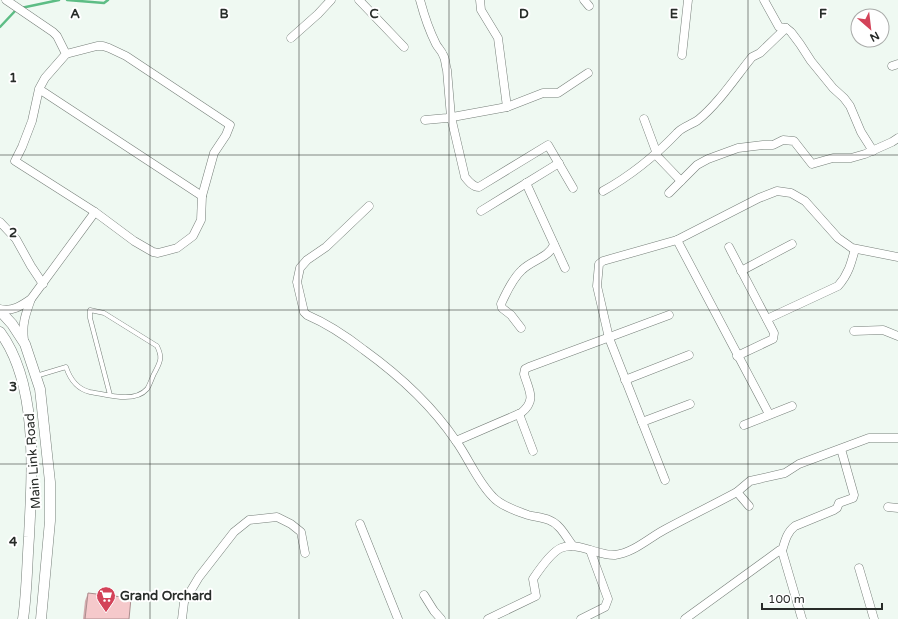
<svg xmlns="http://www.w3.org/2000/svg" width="898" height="619" viewBox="0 0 898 619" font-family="'Varela Round',sans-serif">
<rect width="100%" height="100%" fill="#eff9f2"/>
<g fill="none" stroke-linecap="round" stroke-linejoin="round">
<g stroke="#5dbd85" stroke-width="2.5">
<path d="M67,0L104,3L108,0"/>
<path d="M21,8L59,0"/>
<path d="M0,27L16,10"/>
</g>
<g stroke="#767f79" stroke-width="5">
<path id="service" d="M36,376L66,367C70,379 77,389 90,392C105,394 134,404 147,389C150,385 152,377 155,372C160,362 163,358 157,346L104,313L90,310V318L110,395"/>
</g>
<g stroke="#767f79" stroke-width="9">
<g id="minor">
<path d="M6,0L53,32L57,36L66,54L45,78L39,89L32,121L22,147L15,161L95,212L134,241L153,252L158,253L177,248L193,236L201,220L202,196L39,89"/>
<path d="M359,0L404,47"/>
<path d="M420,0C424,15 429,30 436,44C438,48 442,51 443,55C446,59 445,65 447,70L451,117L465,177C469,182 473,187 479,187L548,145L573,188"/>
<path d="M480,0L481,10L498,38L507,107"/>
<path d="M584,0L589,6"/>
<path d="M764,0L779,27L786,28L791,32L800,44L811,61L833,88L844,98L850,106L861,132L873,151"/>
<path d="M291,38L318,14L331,0"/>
<path d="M66,54L97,46H103L109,48L126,56L230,125L226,135L214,153L202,196"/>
<path d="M682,55L688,0"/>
<path d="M892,66L898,64"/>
<path d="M644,119L657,154"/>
<path d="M425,120L447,118L507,107L543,93H558L588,73"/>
<path d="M656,155L681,181"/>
<path d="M526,183L565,268"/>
<path d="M603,191C632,175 654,157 677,133C682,127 691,125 698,120C718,104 735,78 752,57L760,53L786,28"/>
<path d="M669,193L697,165L708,159L738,148L763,145H773L783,140L794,141L812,164L833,158H851L865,154L892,142L898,138"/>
<path d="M369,206L326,247L307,260L300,268L297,282L304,312L307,315C328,324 346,336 364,350C400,376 431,404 456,441C469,459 477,481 493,497C501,506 517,511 528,515C535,517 542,517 549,520C560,524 566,537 573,546"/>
<path d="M481,211L559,163"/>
<path d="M0,222L16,239L31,266L43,284"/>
<path d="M677,240L769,414"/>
<path d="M729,247L774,333L773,339L737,356"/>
<path d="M741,271L792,244"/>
<path d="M0,309C12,312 21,306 31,299L95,212"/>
<path d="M767,319L838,286C848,275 851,264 855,249"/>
<path d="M521,328L511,315L502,308L501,304C506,293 513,278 522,270C532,260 548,258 554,245"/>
<path d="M854,331L883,330L898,336"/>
<path d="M24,341C22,323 25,316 31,299"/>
<path d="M625,380L689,355"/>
<path d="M519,414L533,451"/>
<path d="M642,422L690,404"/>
<path d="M744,425L792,406"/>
<path d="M456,441L521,413C537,400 529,391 524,374L525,369L529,367L669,315"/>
<path d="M665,480L609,338L597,286L599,264L603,261L677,240L759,198L777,191L791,193L805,201L838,238L852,248L898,257"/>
<path d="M737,492L750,481L785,473L799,464L869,438H898"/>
<path d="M888,507L898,508"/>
<path d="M360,524L398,619"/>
<path d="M782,551C785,541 787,532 795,526L834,510L837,508L839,503L853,498L854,495L841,449"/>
<path d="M859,568L874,619"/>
<path d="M424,595L434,611L441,619"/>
<path d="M182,619L184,602L199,577L234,532L249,520L277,517L291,524L301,532L305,553"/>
<path d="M488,619L536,596L533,579C539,570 552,552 561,548C576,541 599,556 615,555C633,553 649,538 664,530C688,517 713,505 737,492L749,506"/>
<path d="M581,619L605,607L608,599L590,550"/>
<path d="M685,619L780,550L782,551L802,619"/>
</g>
</g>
<g stroke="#767f79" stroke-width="11">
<g id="tertiary">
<path d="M0,311L12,324L25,344L40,389L50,482V521L41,619"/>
<path d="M0,332C39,385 32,474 29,537C27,564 27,592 23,619"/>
</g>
</g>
<use href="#service" stroke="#fff" stroke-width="4"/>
<use href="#minor" stroke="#fff" stroke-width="8"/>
<use href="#tertiary" stroke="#fff" stroke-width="10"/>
</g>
<path fill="#d3adaf" d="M88,593L129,619H83L85,601Z"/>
<path fill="#f5c9cb" stroke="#ac8d8e" d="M88,593L131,598L129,619H85Z"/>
<path fill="none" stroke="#282c29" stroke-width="1" stroke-opacity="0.55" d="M150,0V619M299,0V619M449,0V619M599,0V619M748,0V619M0,155H898M0,310H898M0,464H898"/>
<defs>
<g id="supermarket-pin" transform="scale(1)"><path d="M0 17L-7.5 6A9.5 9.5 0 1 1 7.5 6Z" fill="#d34359" stroke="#fff"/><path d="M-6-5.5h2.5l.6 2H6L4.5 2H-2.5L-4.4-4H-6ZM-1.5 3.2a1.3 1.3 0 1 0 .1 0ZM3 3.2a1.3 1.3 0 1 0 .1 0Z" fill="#fff"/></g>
</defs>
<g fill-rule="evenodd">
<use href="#supermarket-pin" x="106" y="596"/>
</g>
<g text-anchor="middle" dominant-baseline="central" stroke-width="4" stroke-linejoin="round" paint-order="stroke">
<g font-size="13" fill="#282c29" stroke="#fff">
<text transform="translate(33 461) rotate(-94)">Main Link Road</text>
</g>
<g font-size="13" font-weight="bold" fill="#282c29" stroke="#fff" text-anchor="start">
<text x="120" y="596">Grand Orchard</text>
</g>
</g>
<g font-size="13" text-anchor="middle" font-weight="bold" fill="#282c29" stroke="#fff" stroke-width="4" stroke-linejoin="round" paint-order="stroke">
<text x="75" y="18">A</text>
<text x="224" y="18">B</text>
<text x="374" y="18">C</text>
<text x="524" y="18">D</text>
<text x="674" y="18">E</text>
<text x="823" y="18">F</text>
<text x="13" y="82">1</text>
<text x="13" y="237">2</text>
<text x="13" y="391">3</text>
<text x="13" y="546">4</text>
</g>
<g transform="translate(870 28) rotate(152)"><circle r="19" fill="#ffffff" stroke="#a9aba9"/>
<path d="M0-3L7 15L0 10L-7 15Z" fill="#d34359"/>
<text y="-6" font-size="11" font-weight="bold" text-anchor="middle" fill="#282c29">N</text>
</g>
<path d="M762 603v6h120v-6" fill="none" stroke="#282c29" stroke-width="2"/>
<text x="768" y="603" font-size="12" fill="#282c29" stroke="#ffffff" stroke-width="3" paint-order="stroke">100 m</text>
</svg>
